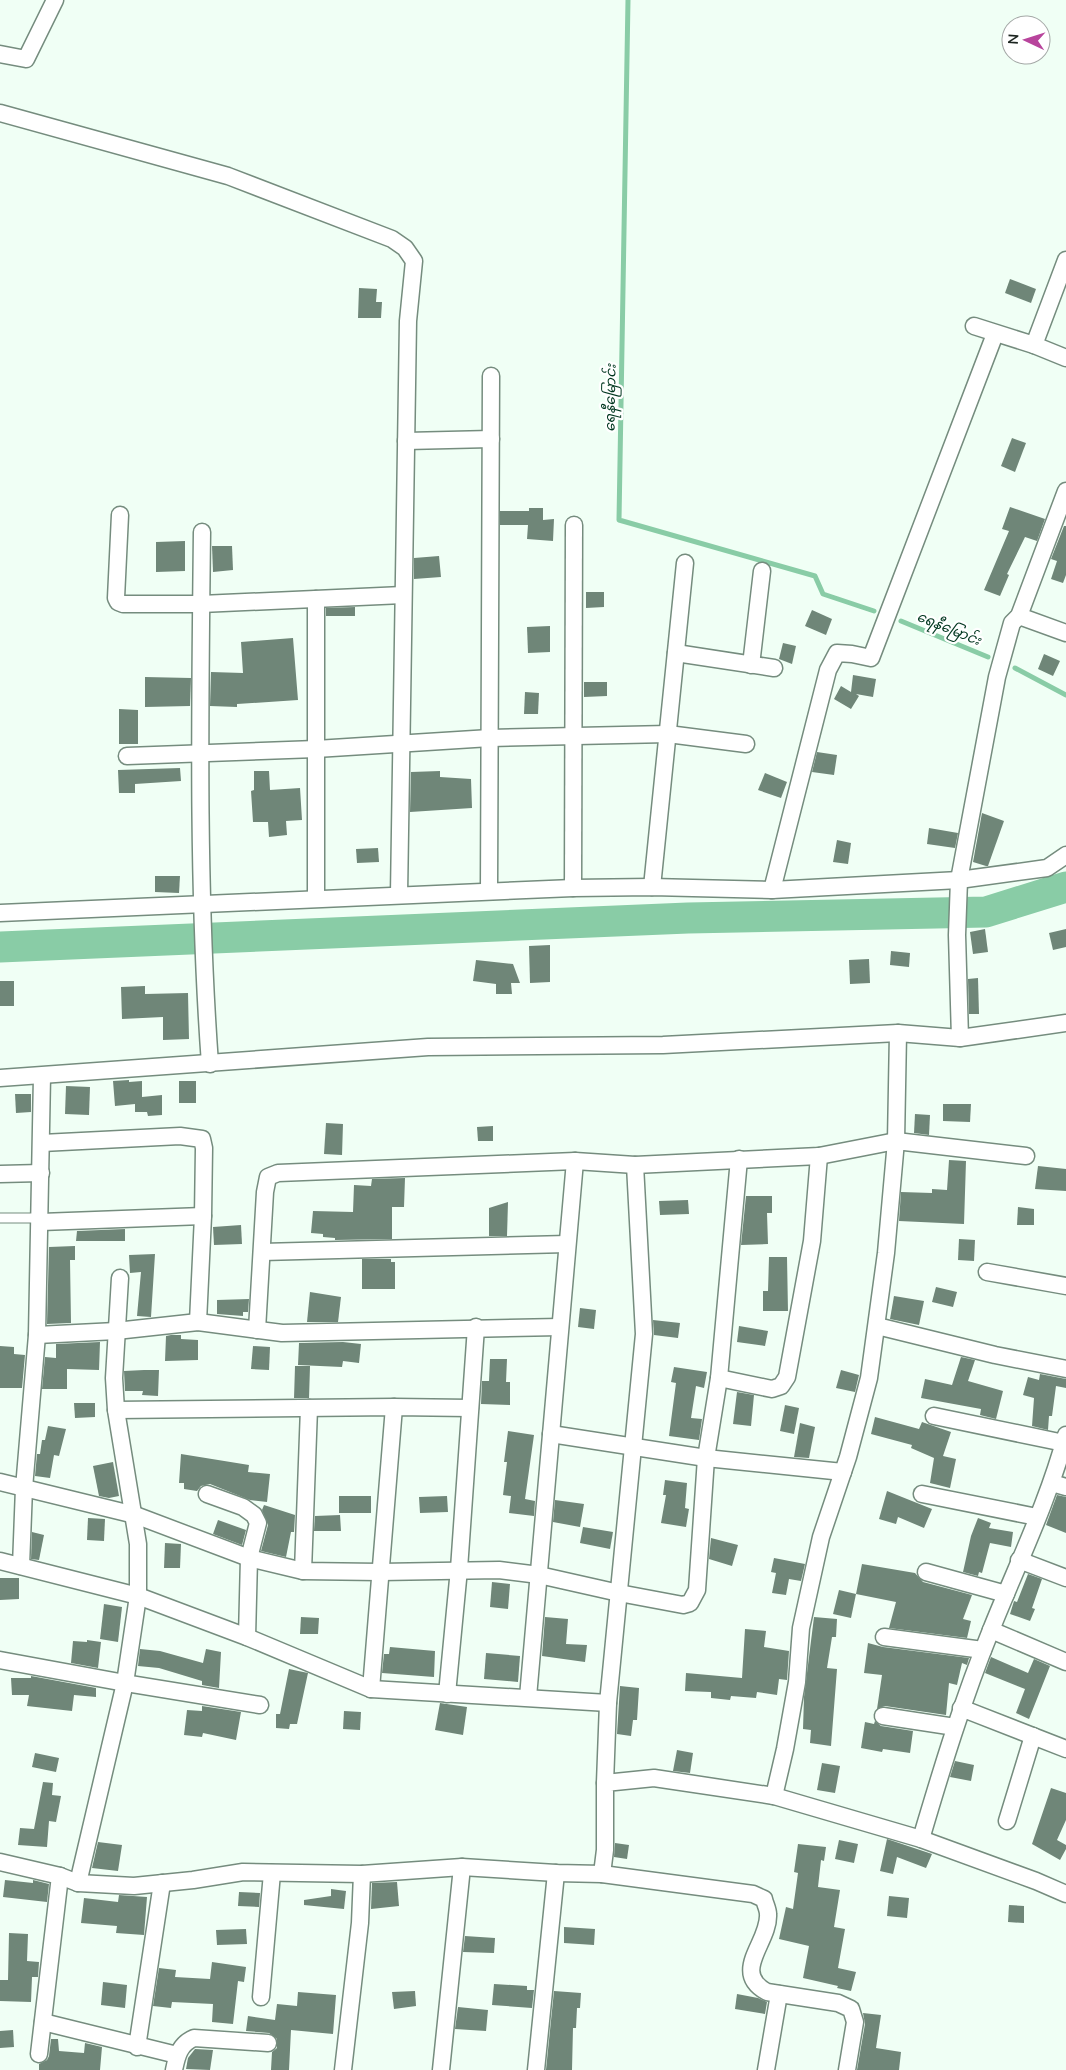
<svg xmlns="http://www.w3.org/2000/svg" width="1066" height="2070" viewBox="0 0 1066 2070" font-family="Mulish,'Noto Sans Myanmar',sans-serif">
<rect width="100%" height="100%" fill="#f0fff5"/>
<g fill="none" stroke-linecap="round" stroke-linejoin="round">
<g stroke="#89cca6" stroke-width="5">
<path d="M628,0L619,520L815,576L823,594L874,611"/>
<path d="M901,621L988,657"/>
<path d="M1015,668L1066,695"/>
</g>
<path stroke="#89cca6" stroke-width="31" d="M0,947L688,918L986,912L1066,887"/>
</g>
<g fill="#6f8678">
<path d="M1010,279L1036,289L1031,303L1005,293Z"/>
<path d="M359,288L377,289L376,302H382L381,318H358Z"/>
<path d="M1012,438L1026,443L1015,472L1001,466Z"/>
<path d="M1010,507L1045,519L1037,541L1025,537L1007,574L1009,575L1000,596L984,590L1009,531L1002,529Z"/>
<path d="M529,508H543V520L554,519L553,541L527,539L528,525H500V511H529Z"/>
<path d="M1064,526H1066V575L1063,583L1051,579L1057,561L1051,559Z"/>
<path d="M185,541V571L156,572V542Z"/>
<path d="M212,546H232L233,570L213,572Z"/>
<path d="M439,556L441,577L414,579V558Z"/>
<path d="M586,592H604V607L586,608Z"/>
<path d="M355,607V616H326V608Z"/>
<path d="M812,610L832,619L826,635L805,626Z"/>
<path d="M550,626V652L528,653L527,627Z"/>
<path d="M293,638L298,700L237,704V707L210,706L211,672L243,673L241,642Z"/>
<path d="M783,643L796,646L792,664L779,659Z"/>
<path d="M1044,654L1060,661L1053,676L1038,669Z"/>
<path d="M853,675L876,679L873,697L856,694L859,696L851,709L834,699L841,686L851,692Z"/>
<path d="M145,677L191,678L190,706L145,707Z"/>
<path d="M584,682H607V696L584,697Z"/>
<path d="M525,692L539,693L538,714H524Z"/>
<path d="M119,709L138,710V744H119Z"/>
<path d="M817,752L837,755L834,775L812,772Z"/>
<path d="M180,768L181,781L135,784V793H119L118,770Z"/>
<path d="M254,771H269L270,790L300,788L302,820L286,821L287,835L269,837L268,822H253L251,791L254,790Z"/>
<path d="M440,771V777L471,779L472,808L410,812L411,772Z"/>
<path d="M765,773L787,782L781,798L758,790Z"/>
<path d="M982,813L1004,821L988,866H986L973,862Z"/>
<path d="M929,828L958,833L955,848L927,844Z"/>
<path d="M837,840L851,843L848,864L833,862Z"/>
<path d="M378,848L379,862L357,863L356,849Z"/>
<path d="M155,876H180L179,893L155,892Z"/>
<path d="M985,929L988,952L973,954L970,932Z"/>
<path d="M1066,929V947L1053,950L1049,933Z"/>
<path d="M550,945V982L530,983L529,946Z"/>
<path d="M891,951L910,953L909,967L890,965Z"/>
<path d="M869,959L870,983L850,984L849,960Z"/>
<path d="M476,960L513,964L520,983H511L512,994H496V984L473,981Z"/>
<path d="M978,978L979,1014H969L968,979Z"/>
<rect x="0" y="981" width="14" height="25"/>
<path d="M145,986V994L188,993L189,1039L163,1040V1017L122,1019L121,987Z"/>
<path d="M129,1080V1082L142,1081V1097L162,1095V1115L148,1116L147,1112H135V1104L115,1106L113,1081Z"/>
<rect x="179" y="1081" width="17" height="22"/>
<path d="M66,1086L90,1087L89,1115L65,1114Z"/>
<path d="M15,1094H31V1112L16,1113Z"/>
<path d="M943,1104H971L970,1122L943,1121Z"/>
<path d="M915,1114L930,1115L929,1135L914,1133Z"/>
<path d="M326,1123L343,1124L342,1155L324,1154Z"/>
<path d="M493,1126V1141H478L477,1127Z"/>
<path d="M949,1160L966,1161L964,1224L899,1221L901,1192L932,1193V1189L947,1190Z"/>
<path d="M1038,1166L1066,1169V1191L1035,1189Z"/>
<path d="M405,1178L404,1207H392V1239L335,1240V1238L323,1237V1234L311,1233L313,1211L353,1212L354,1185L371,1186L372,1179Z"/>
<path d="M746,1196H772V1213H767L768,1244L741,1245Z"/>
<path d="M688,1200L689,1214L660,1215L659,1201Z"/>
<path d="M508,1202L507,1236H489V1208Z"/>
<path d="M1018,1207L1034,1209V1225H1017Z"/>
<path d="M241,1225L242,1244L214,1245L213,1227Z"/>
<path d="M125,1229V1241H76L77,1231Z"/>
<path d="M959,1239L975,1240L974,1261L958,1260Z"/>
<path d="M75,1246V1260H70L71,1323L47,1324L49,1247Z"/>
<path d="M155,1254L151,1317L137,1316L141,1272L130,1273L129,1255Z"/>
<path d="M769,1257H787L788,1311H763V1291H768Z"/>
<path d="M362,1259H391V1262H395V1289H362Z"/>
<path d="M936,1287L957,1292L953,1307L932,1302Z"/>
<path d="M310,1292L341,1297L338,1322H307Z"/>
<path d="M894,1296L924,1301L919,1325L890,1319Z"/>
<path d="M249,1299L248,1312H243V1316L217,1314V1300Z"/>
<path d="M580,1308L596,1310L594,1329L578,1327Z"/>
<path d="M653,1320L680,1323L678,1338L654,1335Z"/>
<path d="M739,1326L768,1331L765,1346L737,1342Z"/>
<path d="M171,1335H181V1339L198,1340V1360L165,1361L166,1336Z"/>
<path d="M100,1342L99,1370L67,1369V1389H42L45,1357L56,1358V1344Z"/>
<path d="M343,1342L361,1344L359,1363L343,1361L342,1367L298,1365L299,1343Z"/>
<path d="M0,1346L14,1347V1354L25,1355L22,1388H0Z"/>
<path d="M253,1346L270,1347L269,1370L251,1369Z"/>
<path d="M961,1357L975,1360L968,1381L1003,1391L996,1419L980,1415L981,1409L921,1398L925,1379L952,1385Z"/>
<path d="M490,1359H507L506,1382H510V1405L481,1404L482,1381H489Z"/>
<path d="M295,1366H310L309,1398H294Z"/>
<path d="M674,1367L707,1372L704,1388L696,1386L691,1418L702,1419L699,1440L669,1436L676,1383L671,1382Z"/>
<path d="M144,1370H159L158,1396L142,1395L143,1391H125L124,1371Z"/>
<path d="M841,1370L859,1375L855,1392L836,1388Z"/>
<path d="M1040,1374L1066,1379V1388L1056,1386L1052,1416H1049L1048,1430L1032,1426L1034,1398L1023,1395L1028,1377L1039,1380Z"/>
<path d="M737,1392L754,1395L751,1426L733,1424Z"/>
<path d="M74,1403H95V1417L75,1418Z"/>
<path d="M785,1405L799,1408L794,1434L780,1431Z"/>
<path d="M875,1417L919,1429L922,1422L951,1432L943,1456L956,1459L950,1488L930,1483L934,1458L911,1448L912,1445L871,1434Z"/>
<path d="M800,1423L815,1427L809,1458L794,1457Z"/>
<path d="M48,1426L66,1429L59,1456L54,1455L50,1478L35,1476L37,1454H40L42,1440H45Z"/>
<path d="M508,1431L534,1435L525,1499L535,1501L534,1516L509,1513L511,1496L503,1495L507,1462H504Z"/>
<path d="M181,1454L249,1465L248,1472L270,1474L267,1502L250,1500L210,1484L201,1486L197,1491L184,1489V1483H179Z"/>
<path d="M113,1462L119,1496L109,1498L99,1496L93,1466Z"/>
<path d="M665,1480L687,1483L685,1508L689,1509L686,1527L661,1523L666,1495H663Z"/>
<path d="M887,1491L932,1509L924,1528L898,1517L896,1524L879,1519Z"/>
<path d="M1057,1495L1066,1497V1533L1046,1525Z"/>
<rect x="339" y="1496" width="32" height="17"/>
<path d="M447,1496L448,1512L420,1513L419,1497Z"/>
<path d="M555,1500L584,1504L580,1527L553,1522Z"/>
<path d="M264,1505L295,1515L294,1532H291L286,1557L261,1551L268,1525L262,1510Z"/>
<path d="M340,1515L341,1531H314L315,1516Z"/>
<path d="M88,1518L105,1519L104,1541L87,1540Z"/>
<path d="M978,1518L991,1523L989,1528L1013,1532L1011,1547L990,1543L982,1573L979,1572L978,1576L963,1572L971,1536Z"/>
<path d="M218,1520L246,1530L242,1545L213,1534Z"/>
<path d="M583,1527L613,1532L610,1549L580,1543Z"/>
<path d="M32,1532L44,1535L39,1560L31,1559Z"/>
<path d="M711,1538L738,1545L732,1566L709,1559Z"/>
<path d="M165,1543L181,1544L180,1568H164Z"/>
<path d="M774,1558L805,1564L801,1581L789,1579L786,1595L772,1593L776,1573L771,1572Z"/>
<path d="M862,1564L915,1573L923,1582L972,1595L963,1619L971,1621L967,1638L889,1628L896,1602L856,1594Z"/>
<path d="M1028,1574L1042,1579L1032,1608L1035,1609L1030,1621L1010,1614L1014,1601L1017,1602Z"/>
<path d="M0,1578H19V1599L0,1600Z"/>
<path d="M492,1582L510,1584L508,1609L490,1607Z"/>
<path d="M839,1590L856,1594L851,1618L833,1614Z"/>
<path d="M104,1604L122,1607L118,1642L100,1639Z"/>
<path d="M301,1617L319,1618L318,1634H300Z"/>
<path d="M545,1617L568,1619L566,1644L587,1645L585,1662L542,1656Z"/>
<path d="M814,1617L837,1619L836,1637H832L827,1668L837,1669L831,1746L810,1743L811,1730L803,1729L804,1697Z"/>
<path d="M745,1629L766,1631L764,1647L789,1651L787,1680L779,1679L777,1695L757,1692L756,1698L731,1696L730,1700L711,1698V1692L685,1691L686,1673L742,1678Z"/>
<path d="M87,1640L101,1642L98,1668L71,1663L73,1641L87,1642Z"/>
<path d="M868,1643L883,1647L969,1658L967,1665L962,1663L957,1685L949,1683L946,1715L885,1706L877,1709L882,1675L864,1673Z"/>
<path d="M390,1647L435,1651L434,1677L382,1673L384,1654H389Z"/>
<path d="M140,1649L160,1651L203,1663L206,1649L221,1652L219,1688L202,1685V1681L159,1668L138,1666Z"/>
<path d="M486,1653L520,1656L518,1682L484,1679Z"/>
<path d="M991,1657L1028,1673L1034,1659L1050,1666L1029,1719L1016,1713L1025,1689L985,1673Z"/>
<path d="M289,1669L308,1673L297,1724H290L289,1729L276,1728V1714H280Z"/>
<path d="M31,1676L96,1688V1697L74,1695L72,1711L27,1706L29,1695H12L11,1678H31Z"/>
<path d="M620,1686L639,1688L637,1720H633L631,1736L617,1734Z"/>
<path d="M440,1703L467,1707L463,1735L435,1730Z"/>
<path d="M202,1706L241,1712L236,1740L203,1733L202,1737L184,1735L187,1710L202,1711Z"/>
<path d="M344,1711L361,1712L360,1730L343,1729Z"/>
<path d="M875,1721L881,1726L913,1731L910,1753L883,1749L882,1752L861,1748L865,1722L874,1724Z"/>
<path d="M677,1750L693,1753L690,1773L673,1771Z"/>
<path d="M35,1753L59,1758L56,1772L32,1767Z"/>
<path d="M955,1761L974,1765L971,1781L950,1777Z"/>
<path d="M822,1763L840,1766L835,1793L817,1790Z"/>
<path d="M43,1782L53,1783L52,1795L61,1796L56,1822L49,1821L47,1847L18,1845L20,1828L34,1829Z"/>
<path d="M1051,1788L1066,1793V1820L1057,1840L1066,1845V1849L1060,1860L1032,1844Z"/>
<path d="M887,1839L932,1854L926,1868L897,1857L893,1874L880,1871Z"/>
<path d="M839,1840L858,1844L854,1863L835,1859Z"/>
<path d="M98,1842L122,1845L118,1871L92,1868Z"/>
<path d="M615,1843L629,1845L627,1859L614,1857Z"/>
<path d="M798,1844L826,1847L824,1861L821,1860L818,1887L840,1890L834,1927L845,1929L838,1968L856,1972L851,1991L837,1988L838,1986L803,1978L809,1946L779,1939L786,1907L793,1909L798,1873L794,1872Z"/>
<path d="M5,1880L33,1883V1880L49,1884L47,1902L3,1897Z"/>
<path d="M397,1882L399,1906L371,1909L372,1883Z"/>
<path d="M331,1889L346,1891L344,1909L304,1905V1900L331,1896Z"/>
<path d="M239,1892L260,1893L259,1907L238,1906Z"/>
<path d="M119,1895L147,1897L144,1935L116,1933L117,1926L81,1923L84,1898L118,1902Z"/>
<path d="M889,1896L909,1898L907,1918L887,1916Z"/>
<path d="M1009,1905L1024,1906V1923L1008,1922Z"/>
<path d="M564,1927L595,1929L594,1945L564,1943Z"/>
<path d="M246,1929L247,1944L217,1945L216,1930Z"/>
<path d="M9,1933L28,1934L27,1961L39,1962L38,1977H32L31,2002L0,2001V1980H8Z"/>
<path d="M465,1936L495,1938L494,1953L463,1952Z"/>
<path d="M212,1962L246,1967L244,1982L238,1981L233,2024L212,2022L213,2004L172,2002L171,2008L153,2006L159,1968L176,1970L175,1977L210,1979Z"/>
<path d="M103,1982L127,1985L125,2008L101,2005Z"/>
<path d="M494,1984L527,1986V1990H534L532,2008L492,2005Z"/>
<path d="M415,1991L416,2006L394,2009L392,1992Z"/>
<path d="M554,1991L581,1993L580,2008H577L576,2028H573L572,2070H546Z"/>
<path d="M298,1992L336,1995L333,2034L291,2030L289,2070H271L272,2052L277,2048V2039L269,2033L246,2031L248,2016L275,2020L277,2004L297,2006Z"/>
<path d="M737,1994L758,1998L767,2002L765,2014L735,2009Z"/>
<path d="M458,2007L488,2010L486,2031L455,2029Z"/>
<path d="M863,2013L881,2015L876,2048L901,2052L899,2070H857L865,2024Z"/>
<path d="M13,2030L14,2047L0,2048V2031Z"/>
<path d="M51,2039H58L59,2051L84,2053L85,2043L102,2047L100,2070H39V2064L47,2060L49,2056Z"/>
<path d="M195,2049L213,2050L210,2070L186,2069L188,2058Z"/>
</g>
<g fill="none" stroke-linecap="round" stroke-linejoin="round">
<g stroke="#758c7e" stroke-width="11">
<path id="lane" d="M0,1218H41"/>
</g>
<g stroke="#758c7e" stroke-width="19">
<g id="street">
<path d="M0,54L26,59L55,0"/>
<path d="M0,113L228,176L392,239L405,248L414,261L408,321L399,895"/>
<path d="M974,326L1034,345L1066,358"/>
<path d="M1034,345L1066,260"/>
<path d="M406,441L491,439"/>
<path d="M120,515L116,598L118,602L123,604H201L403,595"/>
<path d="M202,532C200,709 197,887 210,1064"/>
<path d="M316,599V898"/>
<path d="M1019,616L1066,633"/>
<path d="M676,653L774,668"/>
<path d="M751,665L762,571"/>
<path d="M127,756L316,749L490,738L668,734L746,744"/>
<path d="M652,887L685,563"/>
<path d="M573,888L574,525"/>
<path d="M772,890L828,670L837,653L852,654L871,658L995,334"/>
<path d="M489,891L491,376"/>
<path d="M0,913L573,888L652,887L772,890L959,880L1047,868L1066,855"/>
<path d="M960,1038L957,935L959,880L997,677L1012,623L1019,616L1066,491"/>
<path d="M0,1078L428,1047L663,1045L898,1033L960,1038L1066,1023"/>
<path d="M42,1143L180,1136L202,1139L204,1148L203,1216L198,1322"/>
<path d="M0,1174L41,1173"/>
<path d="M41,1222L203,1216"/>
<path d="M262,1252L567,1244"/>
<path d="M987,1272L1066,1286"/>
<path d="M877,1326L995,1355L1066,1369"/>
<path d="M257,1330L265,1192L268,1177L278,1173L575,1161L635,1165L819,1156L896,1141L1026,1156"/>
<path d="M37,1335L116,1331L198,1322L282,1333L560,1327"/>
<path d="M719,1378L772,1389L781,1386L787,1377L812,1241L819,1156"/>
<path d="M116,1410L394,1407L470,1408"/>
<path d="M934,1416L1064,1443"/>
<path d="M551,1434L706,1458L843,1472"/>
<path d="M0,1482L135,1515L249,1558L303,1571L380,1572L499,1570L539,1575L619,1593L683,1605L690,1603L697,1590L706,1458L719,1378L739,1159"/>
<path d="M1052,1483L1066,1487"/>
<path d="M207,1494L243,1507L254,1515L258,1523L249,1558L247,1637"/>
<path d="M922,1494L1037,1517"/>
<path d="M1019,1560L1066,1578"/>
<path d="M0,1561L138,1596L247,1637L371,1689L608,1703"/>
<path d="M21,1566L24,1488L37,1335L42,1076"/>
<path d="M303,1571L309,1408"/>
<path d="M926,1572L1006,1594"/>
<path d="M991,1630L1066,1662"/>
<path d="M884,1637L983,1650"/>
<path d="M0,1660L125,1683L260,1705"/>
<path d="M371,1689L394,1407"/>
<path d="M447,1694L459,1569L476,1327"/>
<path d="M528,1697L575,1161"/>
<path d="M961,1708L1066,1749"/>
<path d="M883,1716L955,1727"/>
<path d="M605,1783L608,1703L644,1334L635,1165"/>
<path d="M774,1796L785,1749L797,1682L801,1628L821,1537L848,1457L869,1378L886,1253L896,1141L898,1033"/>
<path d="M1007,1821L1033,1736"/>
<path d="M921,1839C942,1768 963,1699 991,1630C1017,1565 1048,1502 1066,1435"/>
<path d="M0,1862L60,1876L78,1883L134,1886L193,1880L243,1872L362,1874L462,1867L556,1873L602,1874L605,1850V1783L654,1778L774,1796L921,1839L1036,1881L1066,1894"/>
<path d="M602,1874L753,1894L764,1899C765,1904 768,1909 768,1914C770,1942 730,1972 767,1992L838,2003L851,2009L855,2022L847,2070"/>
<path d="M78,1883L125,1683L138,1596V1544L116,1410L114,1378L120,1278"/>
<path d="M261,1997L272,1873"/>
<path d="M43,2022L177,2055"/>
<path d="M137,2047L162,1883"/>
<path d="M39,2054L60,1876"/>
<path d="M174,2070C177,2055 180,2044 194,2038L268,2043"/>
<path d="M343,2070L360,1923L362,1874"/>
<path d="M441,2070L462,1867"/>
<path d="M536,2070L556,1873"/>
<path d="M766,2070L779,1994"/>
</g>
</g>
<use href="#lane" stroke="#fff" stroke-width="9"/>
<use href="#street" stroke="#fff" stroke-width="16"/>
</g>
<g text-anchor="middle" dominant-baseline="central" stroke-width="4.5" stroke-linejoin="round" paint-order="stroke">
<g font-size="14" font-style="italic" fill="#00371f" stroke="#fff">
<text transform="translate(610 398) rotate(-89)">ရေနီမြောင်း</text>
<text transform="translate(949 628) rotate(22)">ရေနီမြောင်း</text>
</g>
</g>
<g transform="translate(1026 40) rotate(274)"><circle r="24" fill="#ffffff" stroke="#a4a8a6"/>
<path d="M0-4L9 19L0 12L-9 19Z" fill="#b8449c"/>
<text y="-8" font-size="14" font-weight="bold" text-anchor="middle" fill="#1c2520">N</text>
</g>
</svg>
